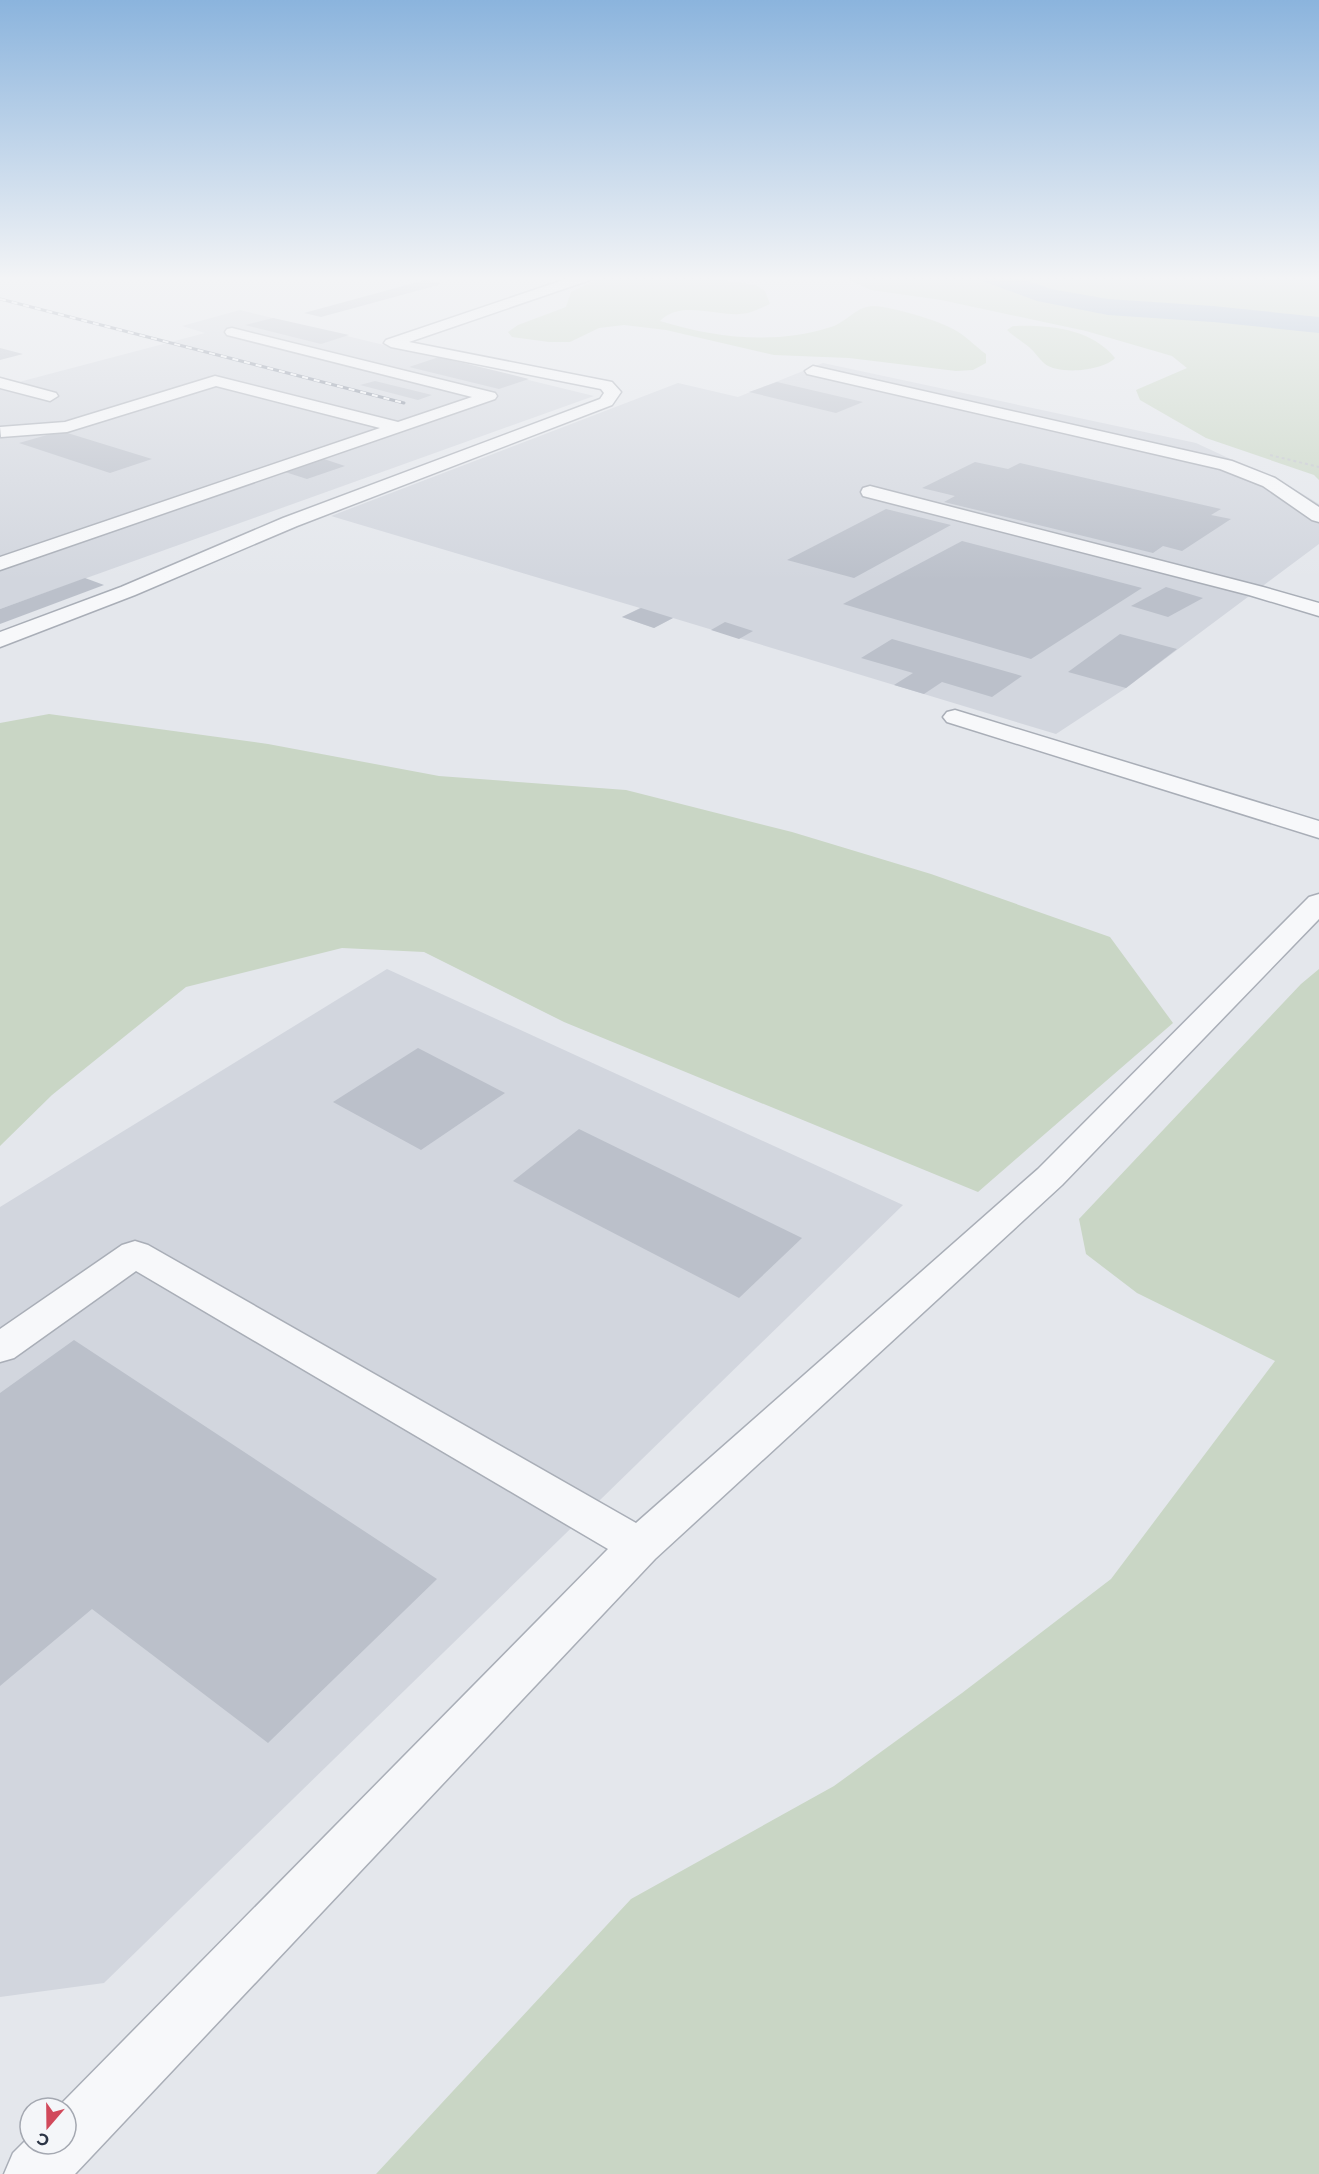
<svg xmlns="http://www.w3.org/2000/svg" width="1319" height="2174" viewBox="0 0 1319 2174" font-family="Montserrat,sans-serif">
<rect width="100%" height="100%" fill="#e4e7ec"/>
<g fill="#d2d6de">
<path d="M240,310L594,396L0,609V387L205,333L182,326Z"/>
<path d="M823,363L1196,443L1291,487L1319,504V544L1126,688L1056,734L673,618L654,628L622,617L640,608L331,516L678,383L738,397Z"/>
<path d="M387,969L903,1205L104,1983L0,1997V1207Z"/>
</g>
<g fill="#c9d6c5">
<path d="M604,276H695L756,285L765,291L770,304C763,307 755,311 748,313C720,319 682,298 660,321C715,338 775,345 831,327C847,322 856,306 874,306C889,306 940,321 953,329C965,335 975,346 986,354V363L973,370L956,371L849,358L774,355L666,330L624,325L599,328L570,342H549L512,337L508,332L518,325L566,307L571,292Z"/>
<path d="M840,276H1319V480L1314,475L1206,438L1140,400L1136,390L1187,368L1172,356L1086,331L941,300L871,290Z"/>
<path d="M1013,326C1048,325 1091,328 1115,358C1103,371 1059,375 1045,364C1039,359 1035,352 1029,347C1022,341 1014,337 1007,330Z"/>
<path d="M49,714L268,744L439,776L626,790L792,832L931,874L1110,937L1173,1023L978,1192L564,1022L424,952L342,948L186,987L52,1095L0,1146V723Z"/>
<path d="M1319,969V2174H376L631,1899L834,1786L962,1693L1111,1579L1275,1361L1137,1293L1086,1254L1079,1219L1301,984Z"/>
</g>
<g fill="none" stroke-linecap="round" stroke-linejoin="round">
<path fill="#9fb4cc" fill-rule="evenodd" d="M979,276H1015L1051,289L1108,299L1213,306L1319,317V333L1213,322L1108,315L1037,301L982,281Z"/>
</g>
<g fill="#bbc0ca">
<path d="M425,280L442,284L321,317L304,313Z"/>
<path d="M273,318L349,335L321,344L245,325Z"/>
<path d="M0,348L23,354L0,360Z"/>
<path d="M439,357L529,379L499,389L409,367Z"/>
<path d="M375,381L432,395L418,400L360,385Z"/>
<path d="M777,382L863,402L836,413L749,392Z"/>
<path d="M61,431L152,459L110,473L19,443Z"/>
<path d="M324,459L345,466L307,479L285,472Z"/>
<path d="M975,462L1008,469L1020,463L1221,509L1211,515L1231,519L1182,551L1163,546L1153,553L944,502L955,496L922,488Z"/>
<path d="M886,509L951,525L854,578L787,560Z"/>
<path d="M962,541L1142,588L1031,659L843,604Z"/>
<path d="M85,578L104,585L0,624V609Z"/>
<path d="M1166,587L1203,598L1168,617L1131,606Z"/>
<path d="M641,608L673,618L654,628L622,617Z"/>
<path d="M725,622L753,631L739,639L711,630Z"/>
<path d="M1120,634L1177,649L1126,688L1068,672Z"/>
<path d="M892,639L1022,676L992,697L942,682L924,694L894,685L913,673L861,658Z"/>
<path d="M418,1048L505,1093L421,1150L333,1102Z"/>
<path d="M579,1129L802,1238L739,1298L513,1181Z"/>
<path d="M74,1340L437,1579L268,1743L92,1609L0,1686V1393Z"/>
</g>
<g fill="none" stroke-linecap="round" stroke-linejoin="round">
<g stroke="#a9aeb7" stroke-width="3">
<g id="minor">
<path d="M575,276H595L593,279L409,342L612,382L621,392L612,405L297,526L135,595L0,647V632L121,587L283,518L600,399L604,393L601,389L391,347L384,343L386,340Z"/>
<path d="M232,328L495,393L497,396L495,399L0,570V557L380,428L216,386L67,432L1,437L0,427L65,422L215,376L398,422L472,397L227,335L225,332L227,329Z"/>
<path d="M813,366L1232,461L1275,478L1319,507V522L1312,520L1263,486L1220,469L807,374L805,371Z"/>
<path d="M0,378L56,393L58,396L50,401L0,388Z"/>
<path d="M870,486L1263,587L1319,603V616L1249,595L863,496L861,492L863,488Z"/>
<path d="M955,710L1319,821V838L947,722L943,717L947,712Z"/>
<path d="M1319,894V919L1062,1185L655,1559L75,2174H4L13,2153L30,2136V2144H66V2108H57L608,1549L136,1271L14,1358L0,1362V1329L122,1245L135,1241L148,1245L636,1523L1038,1169L1309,897Z"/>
</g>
</g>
<path stroke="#c2c5cb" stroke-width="2" stroke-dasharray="3 3" stroke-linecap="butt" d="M1270,455L1319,467"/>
<use href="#minor" fill="#f7f8fa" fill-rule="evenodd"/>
<g stroke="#7d8696" stroke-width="3">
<path id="rail" d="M0,299L404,403"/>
</g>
<use href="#rail" stroke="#f4f6f9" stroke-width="2" stroke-dasharray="6" stroke-linecap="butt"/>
</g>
<linearGradient id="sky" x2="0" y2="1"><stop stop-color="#8bb4dd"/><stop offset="0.48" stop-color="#f3f4f6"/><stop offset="1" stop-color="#f3f4f6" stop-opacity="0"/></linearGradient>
<rect width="1319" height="580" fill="url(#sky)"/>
<g transform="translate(48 2126) rotate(200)"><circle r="28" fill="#f4f6f9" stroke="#a4a8b1" stroke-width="1.5"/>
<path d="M0-4.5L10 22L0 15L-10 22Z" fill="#d1495b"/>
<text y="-9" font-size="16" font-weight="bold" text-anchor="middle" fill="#2b3445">С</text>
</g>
</svg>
